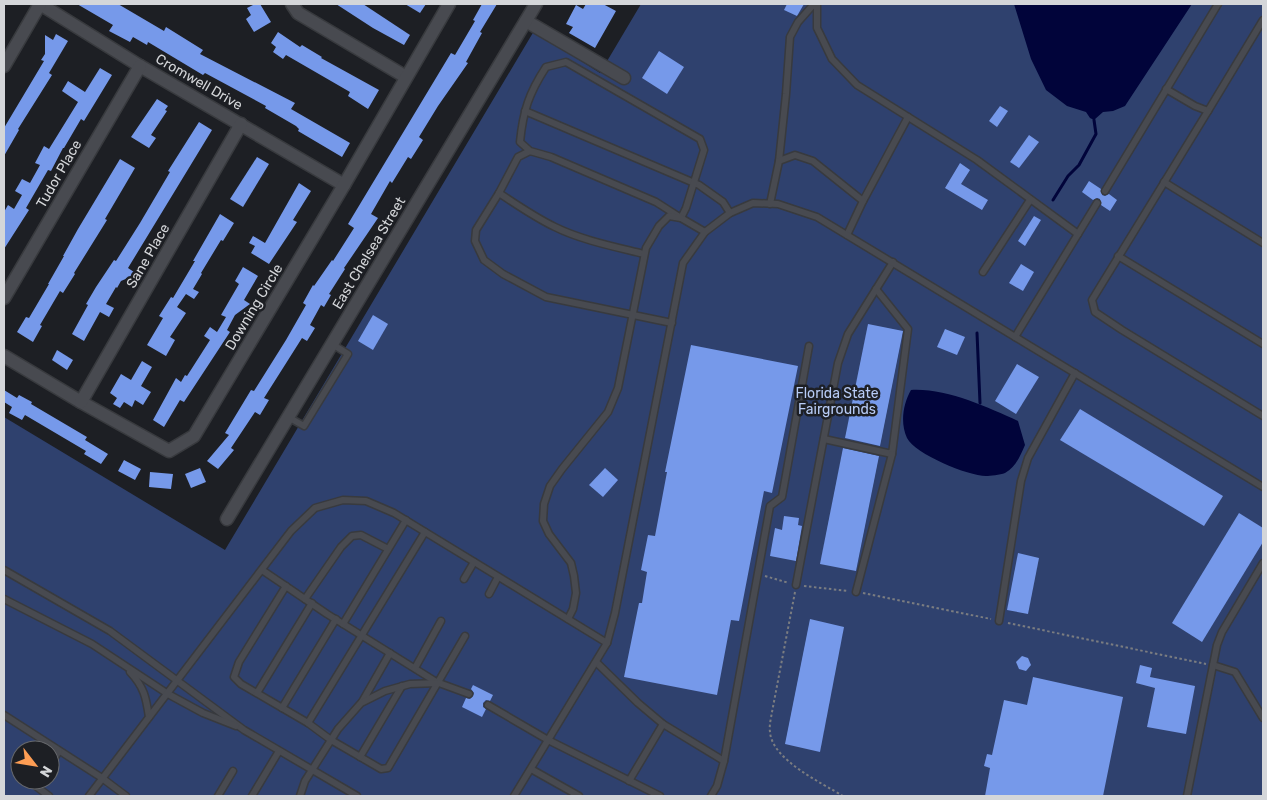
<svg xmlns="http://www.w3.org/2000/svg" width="1267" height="800" viewBox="0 0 1267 800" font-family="Rubik,sans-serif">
<rect width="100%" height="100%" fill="#1d1f24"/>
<path fill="#2f416e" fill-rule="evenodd" d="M641,4H1263V796H4V417L225,550L534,31L600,73ZM20,750H50V780H20Z"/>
<g fill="#01043a">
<path d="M1014,4H1192L1125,106L1113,111L1103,112L1094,120L1090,118L1086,112L1067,106L1046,90L1031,59Z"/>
<path d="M911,390C946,388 987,407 1018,421L1025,445C1020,456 1016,467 1005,473C1000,475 990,476 986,476C968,476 915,454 907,438C900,423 903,404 911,390Z"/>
</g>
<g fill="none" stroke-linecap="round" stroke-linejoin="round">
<g stroke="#01043a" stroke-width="3">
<path d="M1053,200L1068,176L1079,165L1096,134L1094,120"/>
<path d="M977,333L980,403"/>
</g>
</g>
<g fill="#7699ea">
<path d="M77,4H118L164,31L166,27L203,50L200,54L295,103L291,109L350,143L342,157L298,131L299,129L296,126L265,108L266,106L205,73L203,75L148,42L147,45L133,37L130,42L109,31L113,25Z"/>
<path d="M255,4H260L271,22L254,32L246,19L251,15L247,8Z"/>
<path d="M336,4H363L410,35L404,45L373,28Z"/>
<path d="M405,4H426L420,13Z"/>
<path d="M482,4H497L480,32L482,33L466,62L468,63L438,106L419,137L423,140L411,159L408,157L392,183L390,181L371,214L378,218L344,268L345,269L329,294L331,295L324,307L321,305L310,325L315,328L307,341L302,338L264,398L269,400L260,415L255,412L231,448L234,450L218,469L207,461L229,435L225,433L251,390L254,391L286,340L306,305L303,303L313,285L314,286L332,260L333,261L354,228L348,224L451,53L455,55L475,21L473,20Z"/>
<path d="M586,4H603L616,11L595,48L569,33L573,27L566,24L576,5L583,9Z"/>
<path d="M787,4H804L797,16L784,10Z"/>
<path d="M278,32L300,47L302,45L322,57L321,58L379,90L368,109L348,96L350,92L286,55L283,59L273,52L276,47L271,43Z"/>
<path d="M56,34L68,41L49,73L52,75L18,129L19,130L4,156V128L44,61L41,60L45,54V35L53,40Z"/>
<path d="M659,51L684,67L667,94L642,78Z"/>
<path d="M100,68L112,75L84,121L81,119L64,148H63L51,171L48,170L26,208L29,210L4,249V212L8,205L14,209L22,195L15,191L22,179L30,183L40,165L35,163L44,146L49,149L78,102L62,91L68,81L85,92Z"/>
<path d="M157,99L168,106L165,110L167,111L151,135L156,138L149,148L131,137Z"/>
<path d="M1000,106L1008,111L997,127L989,121Z"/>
<path d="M199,122L212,130L128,268L137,274L121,281L117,288L116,287L106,304L114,308L109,317L100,312L84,341L72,334L88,305L86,304L96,287L114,260L116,261L140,223L170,172L168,171Z"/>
<path d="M1029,135L1039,142L1019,168L1010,162Z"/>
<path d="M257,157L269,164L243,207L230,199Z"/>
<path d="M120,159L135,168L105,219L107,220L74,273L75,274L63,293L60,291L40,325L42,326L33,342L17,332L26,317L29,318L49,284H48L64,256H63L78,229Z"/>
<path d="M960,163L970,170L961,184L988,200L982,210L945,188Z"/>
<path d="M1089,181L1101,189L1102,195L1105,196L1109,194L1117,200L1110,211L1101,205L1100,199L1097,198L1093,200L1082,192Z"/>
<path d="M299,183L311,191L293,220L297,222L269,264L251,253L255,246L249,243L253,236L265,243Z"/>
<path d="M220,214L234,223L223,241L221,240L201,273L202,274L193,289L199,292L194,299L186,294L177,307L186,313L170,337L175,340L166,356L147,345L163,318L159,316L171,297L173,298L195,261H193Z"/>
<path d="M1034,216L1041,220L1025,246L1018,241Z"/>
<path d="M1021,264L1034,272L1023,291L1009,283Z"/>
<path d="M243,267L258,276L244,300L250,304L235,315L227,330L230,332L184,402L180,400L164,427L153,420L176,378L181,382L185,375L187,376L210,340L204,336L210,327L217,332L226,317L221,315L239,284L235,281Z"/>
<path d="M373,315L388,324L373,350L358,341Z"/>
<path d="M868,324L903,331L880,446L845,438Z"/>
<path d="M945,329L965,337L957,355L937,347Z"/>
<path d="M691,345L798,366L772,493L764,491L739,621L731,620L717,695L624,677L639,603H642L647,572L641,570L648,535L655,536L667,472H665Z"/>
<path d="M57,350L73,360L67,370L52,360Z"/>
<path d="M142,361L152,367L141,386L151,392L143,405L135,400L132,407L124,402L120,408L113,404L117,398L110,393L121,374L131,380Z"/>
<path d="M1017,364L1039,377L1016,414L995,401Z"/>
<path d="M4,390L17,398L19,395L32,402L31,404L87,437L85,440L108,454L101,464L84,454L86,451L25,415L22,420L9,413L12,407L4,402Z"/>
<path d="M1080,409L1223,496L1204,526L1060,440Z"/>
<path d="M843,448L879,456L856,571L820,564Z"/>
<path d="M124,460L141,469L135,480L118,471Z"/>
<path d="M200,468L206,482L191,488L185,474Z"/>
<path d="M605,468L618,480L603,497L589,485Z"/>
<path d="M150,472L173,474L171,489L149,487Z"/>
<path d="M1239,513L1263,528V542L1202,642L1172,623Z"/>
<path d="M784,516L799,518L798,525L802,526L796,561L770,556L775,528L782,530Z"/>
<path d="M1018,553L1039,558L1028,614L1007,610Z"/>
<path d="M810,619L844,627L820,752L785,744Z"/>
<path d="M1022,656L1028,658L1031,665L1026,671L1019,669L1016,662Z"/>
<path d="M1140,665L1152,668L1150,677L1195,686L1186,734L1147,727L1155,688L1136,683Z"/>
<path d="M1033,677L1123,697L1103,796H985L990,768L984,766L987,754L992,755L1004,700L1027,705Z"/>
<path d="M473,685L493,695L490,701L486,700L483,703V707L486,709L482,717L462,707L466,698L470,699L473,696L474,693L471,689Z"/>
</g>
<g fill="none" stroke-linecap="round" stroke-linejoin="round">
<g stroke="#383a3e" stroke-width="9">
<g id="lane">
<path d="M817,4V28L820,34L832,59L857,85L977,160L1078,234"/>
<path d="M1166,89L1195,106L1208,111L1263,20"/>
<path d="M525,111L699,185L723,202L730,213"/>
<path d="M1208,111L1092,300L1095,312L1122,330L1263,416"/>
<path d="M530,151L520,142C523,111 529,93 546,67L566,62L700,139L704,150L686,208L681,218L656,202L551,157L530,151L518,157L499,193L476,230L475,241L484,260L503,274L546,297L672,323"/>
<path d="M779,161L786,94L790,37L798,22L814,4"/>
<path d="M1164,182L1263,243"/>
<path d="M1105,191L1218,4"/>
<path d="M499,193C517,205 536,218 555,227C581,240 616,247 644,254"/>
<path d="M863,201L908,117"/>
<path d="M770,204L779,161L795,155L813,161L863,201L847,235"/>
<path d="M1118,256L1263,344"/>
<path d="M983,272L1030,200"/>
<path d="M1015,337L1097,203"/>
<path d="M288,417L304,426L348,354L332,344"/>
<path d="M824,439L892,454L908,329L876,289"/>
<path d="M4,570L110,631L244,730L357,796"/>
<path d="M262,570L327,614L438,683"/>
<path d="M464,579L474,562"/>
<path d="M796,585L838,363L848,334L893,262"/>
<path d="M286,586L239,662L234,677L241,684L308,723L425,532"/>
<path d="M856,592L892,454"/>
<path d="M489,594L498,577"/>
<path d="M4,599L92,644L168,694L203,713L236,726"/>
<path d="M305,599L341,547L352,536L361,535L388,549"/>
<path d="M568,619L573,609L576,593L574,576L571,563L549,534L543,521L544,504L550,486L562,469L608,412L618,388L646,248L659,226L669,216L681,218L705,232"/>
<path d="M999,621L1021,481L1028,458L1075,373"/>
<path d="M343,624L406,520"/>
<path d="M596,662L638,703L663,724L724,761"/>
<path d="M1213,665L1235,672L1263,718"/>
<path d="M415,668L441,621"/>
<path d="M130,672C144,687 146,697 149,717"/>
<path d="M257,693L312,603"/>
<path d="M362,702L390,653"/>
<path d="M488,705L548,740L660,796"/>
<path d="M282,708L336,619"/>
<path d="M4,715L102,778L126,796"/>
<path d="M308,723L331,740L381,769L388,768L465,636"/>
<path d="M360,757L402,686"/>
<path d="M50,765L59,751"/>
<path d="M531,769L579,796"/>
<path d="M41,780L37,787L49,796"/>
<path d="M629,781L663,724"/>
<path d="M89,796L291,531L315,508L343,500L366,501L394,513L607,643"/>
<path d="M218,796L233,771"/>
<path d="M252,796L279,751"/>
<path d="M300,796L305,781L338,729L361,703L385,691L410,684L439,683L469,694"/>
<path d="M514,796L607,643L615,613L683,263L705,232L730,213L753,203L778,204L817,217L1263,487"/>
<path d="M711,796L717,786L724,761L770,506L782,497L809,346"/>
<path d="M1187,796L1217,645L1222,632L1263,563"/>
</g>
</g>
<g stroke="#383a3e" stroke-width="15">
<g id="street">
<path d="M40,4L140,66L344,185"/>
<path d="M292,4L298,13L406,77"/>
<path d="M526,21L624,78"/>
<path d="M4,66L40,4"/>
<path d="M4,298L140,66"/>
<path d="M4,356L81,402L169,451L194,436L344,185L449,4"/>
<path d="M81,402L241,124"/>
<path d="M227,519L536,4"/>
</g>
</g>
<g stroke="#7b7d81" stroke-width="2" stroke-dasharray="2.5 2.5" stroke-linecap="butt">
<path d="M765,576L789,583"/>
<path d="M804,586L848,591"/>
<path d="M795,592L772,712C771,718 769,726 770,732C772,760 822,783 843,796"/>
<path d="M863,593L991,619"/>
<path d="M1008,623L1206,664"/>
</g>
<use href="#lane" stroke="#484a50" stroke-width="6"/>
<use href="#street" stroke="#484a50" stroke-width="12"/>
</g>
<g text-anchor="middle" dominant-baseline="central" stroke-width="5" stroke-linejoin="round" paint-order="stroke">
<g font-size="14" fill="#d4d6d9" stroke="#1d1f24">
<text transform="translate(199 82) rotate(30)">Cromwell Drive</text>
<text transform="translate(59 174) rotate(-60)">Tudor Place</text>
<text transform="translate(369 253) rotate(-59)">East Chelsea Street</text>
<text transform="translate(148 256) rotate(-60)">Sane Place</text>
<text transform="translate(254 307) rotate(-59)">Downing Circle</text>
</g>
<g font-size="14" fill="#b7cbf5" stroke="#1d1f24">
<text x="837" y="393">Florida State<tspan x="837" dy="16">Fairgrounds</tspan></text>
</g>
</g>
<rect width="1267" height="800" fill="none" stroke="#d4d6d9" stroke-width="10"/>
<g transform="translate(35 765) rotate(121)"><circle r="24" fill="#1d1f24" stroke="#66686c"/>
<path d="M0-4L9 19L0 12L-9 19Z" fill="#fd9d54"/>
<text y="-8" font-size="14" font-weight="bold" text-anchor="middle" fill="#d4d6d9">N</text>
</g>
</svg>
